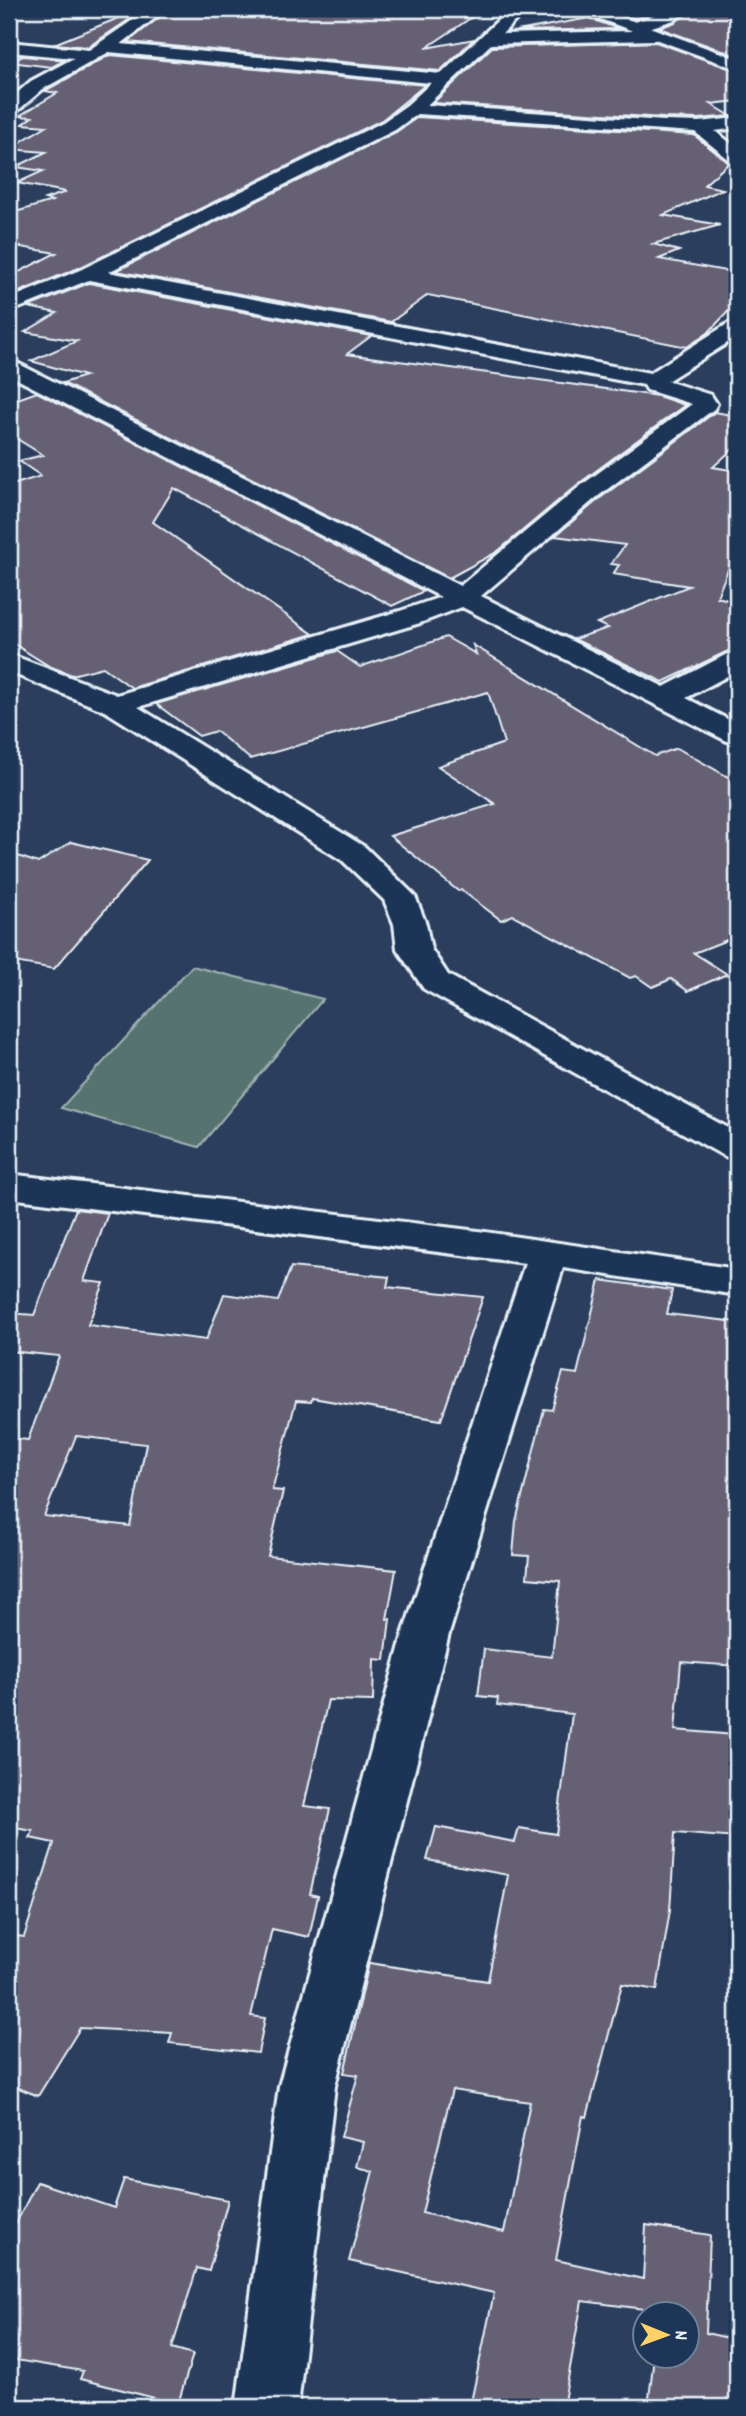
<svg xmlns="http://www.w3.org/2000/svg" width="746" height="2416" viewBox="0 0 746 2416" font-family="Dekko,sans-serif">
<rect width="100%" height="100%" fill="#2c3e5d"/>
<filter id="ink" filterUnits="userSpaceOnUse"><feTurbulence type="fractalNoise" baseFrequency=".0143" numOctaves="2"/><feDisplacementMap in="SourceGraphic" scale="14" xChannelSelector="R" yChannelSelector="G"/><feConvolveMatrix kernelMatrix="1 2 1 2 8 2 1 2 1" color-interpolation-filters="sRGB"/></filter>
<g filter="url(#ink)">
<path fill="#577370" stroke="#a0b2b4" stroke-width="2" d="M192,966L323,999L199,1147L61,1108Z"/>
<g fill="#666174" stroke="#e8f1f8" stroke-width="2" fill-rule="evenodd">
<path d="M141,9H145L88,47L54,44Z"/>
<path d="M169,9H484L426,48L474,39L440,71L128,42Z"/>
<path d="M636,9H665L635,19L617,12Z"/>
<path d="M693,9H737V56L659,28L675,22Z"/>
<path d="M589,18L619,29L517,31Z"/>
<path d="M656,42L737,71V101L711,104L731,116L699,119L664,118L433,103L492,47Z"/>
<path d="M110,55L425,85L382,120L79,268L9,296V277L56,253L9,245V214L52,201L45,199L66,192L17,183L43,171L16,167L46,152L9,149L46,126L22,124L32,117L19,116L57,93L45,91Z"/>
<path d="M23,56L65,60L52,67L9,62Z"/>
<path d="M418,117L694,135L729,163L704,185L723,189L663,215L720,225L653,244L679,251L659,259L737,273V302L708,333L687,347L428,295L391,322L116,271L396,132Z"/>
<path d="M89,283L371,336L347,354L658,396L685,405L577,485L497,552L449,578L63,383L85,376L31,361L77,341L25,332L57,313L28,307Z"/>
<path d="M37,392L424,591L392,606L174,488L153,522L313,634L132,688L103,667L72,675L49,666L9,641V486L41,476L19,461L43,455L9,434V402Z"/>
<path d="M715,412L737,416V445L713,467L737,471V547L717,597L737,602V649L726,652L663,682L574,639L608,628L597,623L689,586L613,574L619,565L611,564L625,545L555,536L599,499Z"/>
<path d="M446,637L476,654L473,645L655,756L677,748L737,782V936L694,953L727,974L688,991L671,979L652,987L636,976L630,978L513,915L501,920L461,890L458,891L390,836L495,804L438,766L504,743L488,692L250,759L216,731L199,736L156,704L337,651L360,667Z"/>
<path d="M71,842L148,860L54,969L9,961V853L38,863Z"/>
<path d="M76,1209L108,1213L84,1281L104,1283L88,1325L206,1340L224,1294L278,1301L291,1267L389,1277L387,1287L483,1297L441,1420L312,1398L311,1402L296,1401L272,1490L283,1491L268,1556L396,1570L387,1619H390L385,1660L374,1659L373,1701L328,1700L304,1806L330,1809L310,1894L318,1896L309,1937L272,1929L251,2016L265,2018L258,2053L169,2043L172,2033L80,2028L38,2096L9,2084V1935L24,1937L54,1843L30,1838L33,1831L9,1827V1438L28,1440L59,1356L9,1351V1313L34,1315ZM76,1436L146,1444L130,1526L44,1516Z"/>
<path d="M600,1280L672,1290L667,1314L737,1322V1666L681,1662L675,1730L735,1735L737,1838L675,1833L670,1910L657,1990L622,1984L587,2117L583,2116L556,2260L643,2279L646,2225L710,2235L706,2333L737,2340V2407H648L654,2356H687V2314H660V2311L582,2301L563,2407H470L494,2293L349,2261L373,2171L357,2167L363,2142L341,2137L358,2075L344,2073L369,1963L488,1981L508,1875L427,1860L436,1827L515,1842L519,1828L556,1834L572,1714L497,1705L498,1698L478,1696L484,1649L552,1657L560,1581L527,1578L529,1556L513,1555L516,1521L544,1409L552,1410L563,1372L577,1374ZM452,2090L530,2102L504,2232L422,2213Z"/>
<path d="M124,2179L228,2200L209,2271L197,2268L172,2348L193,2354L178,2404L80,2379L83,2371L9,2359V2237L37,2182L114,2208Z"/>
</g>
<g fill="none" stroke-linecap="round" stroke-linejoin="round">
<g stroke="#e8f1f8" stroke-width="6">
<g id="street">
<path d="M149,9H167L121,44L441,74L510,9H527L502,34L632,31L627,27L629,24L672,9H691L674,20L639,31L661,32L663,35L661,38L655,40L491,44L427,105L664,121L699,122L737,118V128L715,131L737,148V162L731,161L695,132L417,114L395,130L108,272L650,373L729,323L737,322V337L667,381L711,395L717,404L714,409L597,497L481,596L664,687L727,654L737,652V671L686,698L737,724V744L727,741L462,607L420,623L138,707L365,847L415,896L426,924L431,949L448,975L737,1133V1159L724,1156L424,989L397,949L394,924L384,900L343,861L105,711L9,672V654L117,695L400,611L441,597L9,375V359L460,586L579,487L692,404L647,390L644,385L89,280L9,312V299L80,270L383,122L407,105L431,83L109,52L43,89L15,113L9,114V100L31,81L74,58L9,52V42L89,50Z"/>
<path d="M9,1174L478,1231L737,1269V1295L563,1268L449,1634L335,2086L298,2407H236L279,2086L403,1634L525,1263L9,1198Z"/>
</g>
</g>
<g stroke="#e8f1f8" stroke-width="6">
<path id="secondary" d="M578,9H600L737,59V69L581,12Z"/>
</g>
<use href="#street" fill="#1d3557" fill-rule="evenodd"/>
<use href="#secondary" fill="#1d3557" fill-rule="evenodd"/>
</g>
</g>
<rect width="746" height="2416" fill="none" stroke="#1d3557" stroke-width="35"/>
<rect x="18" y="18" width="711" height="2381" fill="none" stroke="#e8f1f8" stroke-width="2.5" filter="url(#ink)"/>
<g transform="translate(666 2335) rotate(91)"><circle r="33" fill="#1d3557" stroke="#6e8097" stroke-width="2"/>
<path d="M0-5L12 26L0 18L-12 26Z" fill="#ffd166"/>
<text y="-10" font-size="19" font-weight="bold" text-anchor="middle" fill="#e8f1f8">N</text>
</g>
</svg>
